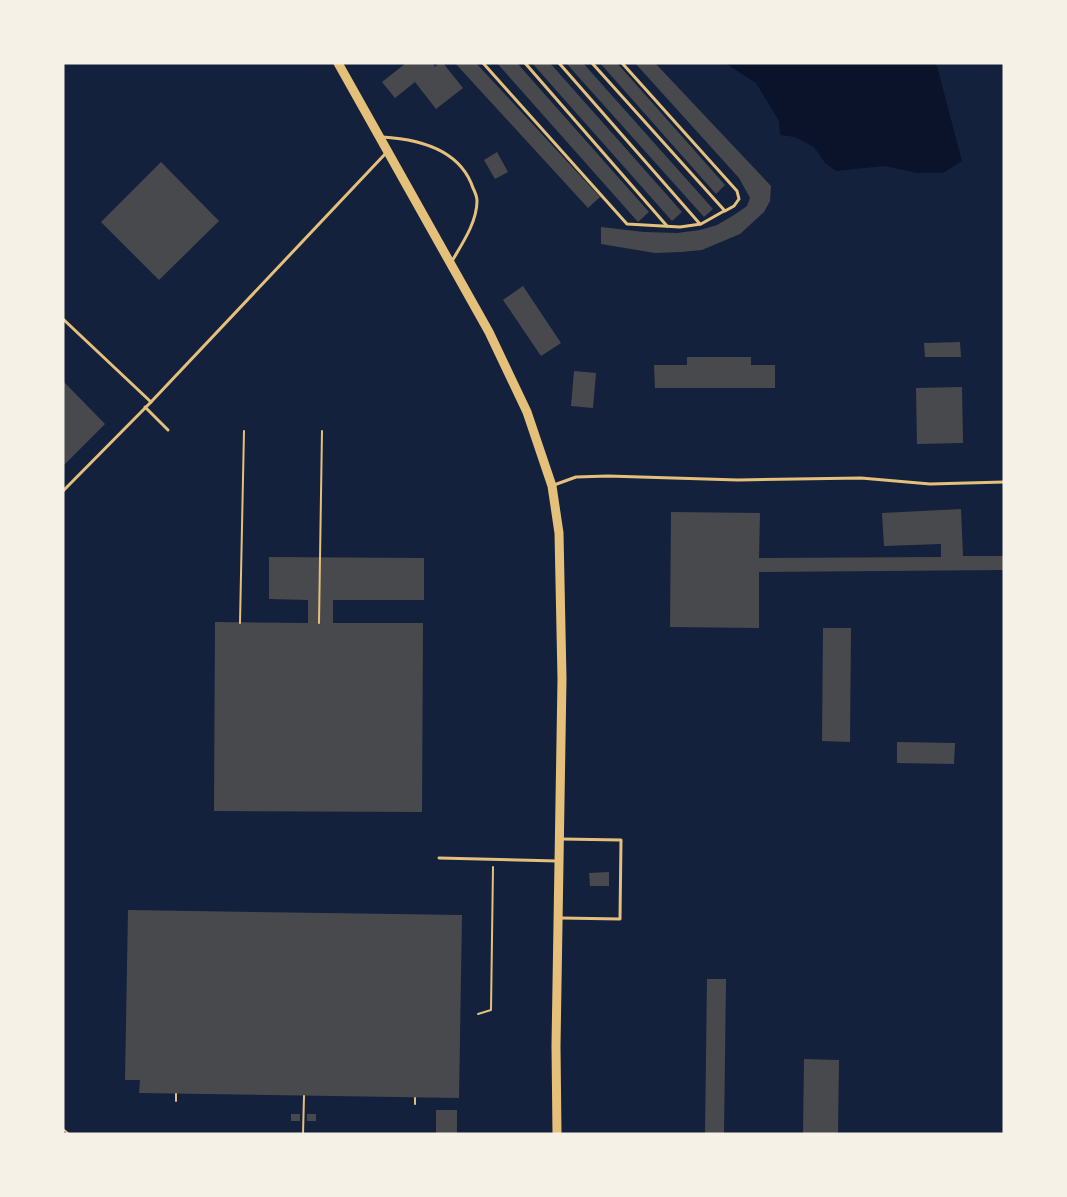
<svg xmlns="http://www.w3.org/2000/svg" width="1067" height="1197" viewBox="0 0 1067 1197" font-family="Overpass,sans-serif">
<rect width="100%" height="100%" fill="#14213d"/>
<path fill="#0b132b" d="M725,63H934L937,66L962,161L943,173H917L884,166L836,171L825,163L814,147L795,137L780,135L779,121L756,83Z"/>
<g fill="#48494c">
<path d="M406,63H432L435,67L439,63H443L463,88L436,109L415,82L395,98L382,82Z"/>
<path d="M455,63H476L600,197L588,208Z"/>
<path d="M497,63H517L649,212L638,222Z"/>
<path d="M532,63H550L682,212L672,221Z"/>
<path d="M566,63H583L713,209L704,217Z"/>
<path d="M600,63H617L725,185L716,194Z"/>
<path d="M635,63H655L771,186L770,201L764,212L740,234L702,250L681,252L655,253L601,244V227L644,232L677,233L700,230L717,225L734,215L747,206L750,198L739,178Z"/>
<path d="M497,152L508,172L495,179L484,160Z"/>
<path d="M161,162L219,221L159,280L101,222Z"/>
<path d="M523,286L561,343L541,356L503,300Z"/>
<path d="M960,342L961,357H925L924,343Z"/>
<path d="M687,357H751V365H775V388H655L654,365H687Z"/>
<path d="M574,371L596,373L593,408L571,406Z"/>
<path d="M63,381L105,424L63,466Z"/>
<path d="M962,387L963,443L917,444L916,388Z"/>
<path d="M961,509L963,556H1004V570L759,572V628L670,627L671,512L760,513L759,558L941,557V544L884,546L882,513Z"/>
<path d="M269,557L424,558V600H333V623H423L422,812L214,811L215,622L308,623V600L269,599Z"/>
<path d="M823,628H851L850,742L822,741Z"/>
<path d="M897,742L955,743L954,764L897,763Z"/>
<path d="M609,872V886H590L589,873Z"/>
<path d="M128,910L462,915L459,1098L139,1093L140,1080H125Z"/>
<path d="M707,979H726L724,1134H705Z"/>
<path d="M804,1059L839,1060L838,1134H803Z"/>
<rect x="436" y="1110" width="21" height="24"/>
<rect x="291" y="1114" width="9" height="7"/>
<rect x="307" y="1114" width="9" height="7"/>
</g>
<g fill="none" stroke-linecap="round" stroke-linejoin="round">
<g stroke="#e5c07b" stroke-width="2">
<path d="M240,623L244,431"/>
<path d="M319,623L322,431"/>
<path d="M478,1014L491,1010L493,867"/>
<path d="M176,1101V1094"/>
<path d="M415,1104V1098"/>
<path d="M63,1129L69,1134"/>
<path d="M303,1134L304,1096"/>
</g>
<g stroke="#e5c07b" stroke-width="3">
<path d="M483,63L627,224L680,227L701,224L724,211"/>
<path d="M525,63L667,226"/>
<path d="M559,63L700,224"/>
<path d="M592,63L725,211L734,206L739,199L737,191L622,63"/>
<path d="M382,137C418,139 460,149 473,188C475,192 477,197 477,201C477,222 462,244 452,261"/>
<path d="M63,319L151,402"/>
<path d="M145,407L168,430"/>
<path d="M554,485L576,477L608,476L738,480L861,478L930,484L1004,482"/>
<path d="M63,491L151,402L386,153"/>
<path d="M439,858L557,861"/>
<path d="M561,918L620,919L621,840L562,839"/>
</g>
<path stroke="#e5c07b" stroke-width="9" d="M338,63L489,332L527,412L552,486L559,533L562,679L556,1046L557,1134"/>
</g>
<rect width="1067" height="1197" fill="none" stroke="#f6f1e7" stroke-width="129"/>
</svg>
